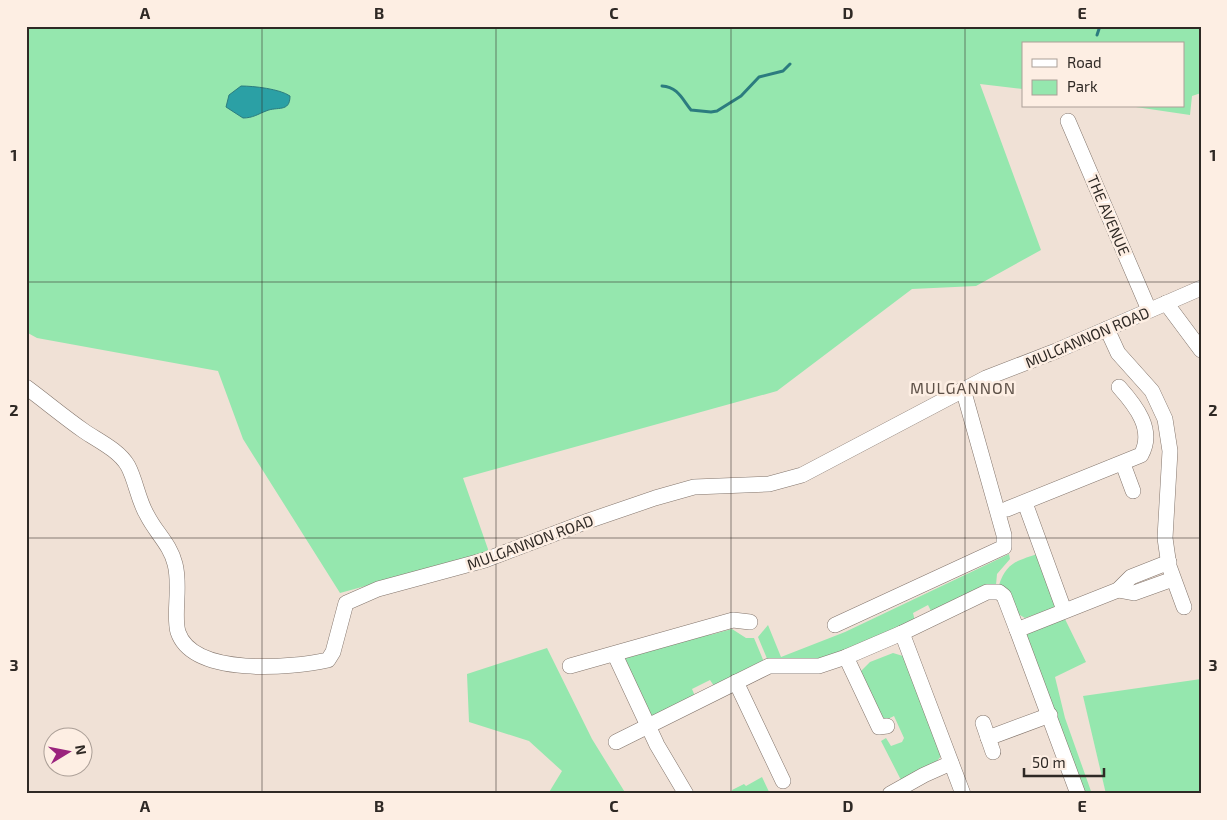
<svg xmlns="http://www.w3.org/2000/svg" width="1227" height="820" viewBox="0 0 1227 820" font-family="'Exo 2',sans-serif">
<rect width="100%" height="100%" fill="#f0e1d6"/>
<g fill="#95e7ae">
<path d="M26,26H1201V93L1192,96L1190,115L1129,106H1183V44H1023V89L980,84L1041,250L976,286L912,289L777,391L463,478L489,552L340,593L243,439L218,371L37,338L26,332Z"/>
<path d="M1040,553L1056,606L1052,609L1025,618L1018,614L999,585C1007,561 1018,561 1040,553Z"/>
<path d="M1009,554L1010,559L997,574L996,585L932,613L928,605L913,613L915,621L819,660L768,661L758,637L768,625L781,657L845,632Z"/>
<path d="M1064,617L1086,662L1055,677L1065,718L1092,794H1085L1028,642L1027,635L1032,627Z"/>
<path d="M732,629L746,638H754L764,662L714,686L710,680L692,689L695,696L655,715H650L624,663L626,658L708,632L710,635Z"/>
<path d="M547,648L592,739L626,794H548L562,771L529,741L469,722L467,674Z"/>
<path d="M893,653L903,656L941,756L937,761L901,780L881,741L886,738L891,746L902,742L904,738L894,716L888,719L880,717L858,674L870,662Z"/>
<path d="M1201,679V794H1106L1083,696Z"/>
<path d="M762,777L770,794H733L732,790L744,784L746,786Z"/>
</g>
<path fill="#2ba0a5" stroke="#2c7c7f" d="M241,86C254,86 280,89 290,96C290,113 277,106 266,111C258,114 253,118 243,118L226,107L229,95Z"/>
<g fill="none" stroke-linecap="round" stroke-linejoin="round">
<g stroke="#2c7c7f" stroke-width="3">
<path d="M1097,35L1100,26"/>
<path d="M662,86C678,87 682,99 691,110L711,112L717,111L741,96L759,77L783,71L790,64"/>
</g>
<g stroke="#83756c" stroke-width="16">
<g id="minor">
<path d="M1068,121L1149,310"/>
<path d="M1166,303L1201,350"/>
<path d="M1107,329L1118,353L1152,391L1165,419L1170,451L1165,538L1169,566L1184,607"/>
<path d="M26,387C45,401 64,417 84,431C97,440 119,450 128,466C136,481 138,500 147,515C156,533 170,544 175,564C181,586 173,615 178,632C193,677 292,668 328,660L333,652L346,603L378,589L485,560L588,521L655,498L694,487L769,484L802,475L986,378L1056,351L1201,288"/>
<path d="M1123,464L1133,491"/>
<path d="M1025,503L1064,610"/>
<path d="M1007,509L1141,455C1155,430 1136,406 1119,387"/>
<path d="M1118,590L1134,593L1173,579"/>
<path d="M835,625L1004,547V535L963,389"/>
<path d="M902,633L963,794"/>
<path d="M615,655L657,745L686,794"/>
<path d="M846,657L879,727L887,726"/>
<path d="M570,666L733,620L750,622"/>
<path d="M736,682L783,781"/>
<path d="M983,723L993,752"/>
<path d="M988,738L1050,715"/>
<path d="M616,742L769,666H819L846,657L902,633L987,592H999L1004,596L1017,630"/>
<path d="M890,794L924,775L951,763"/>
<path d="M1078,794L1017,630L1118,590L1131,577L1169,562"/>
</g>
</g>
<use href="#minor" stroke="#fff" stroke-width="15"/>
</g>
<path fill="none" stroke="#2f2925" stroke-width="1" stroke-opacity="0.55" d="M262,26V794M496,26V794M731,26V794M965,26V794M26,282H1201M26,538H1201"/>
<g text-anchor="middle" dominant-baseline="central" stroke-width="5" stroke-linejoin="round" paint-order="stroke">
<g font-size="15" fill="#2f2925" stroke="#fdeee3">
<text transform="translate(1109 215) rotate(67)">THE AVENUE</text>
<text transform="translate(1087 337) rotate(-23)">MULGANNON ROAD</text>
<text transform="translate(530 542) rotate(-20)">MULGANNON ROAD</text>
</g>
<g font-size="16" letter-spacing="1" fill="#5e5148" stroke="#fdeee3">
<text x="963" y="387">MULGANNON</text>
</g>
</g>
<rect width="1227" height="820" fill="none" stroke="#fdeee3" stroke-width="55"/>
<rect x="1022" y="42" width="162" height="65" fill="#fdeee3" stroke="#ab9f97"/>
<rect x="1032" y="59" width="25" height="8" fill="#ffffff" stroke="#ab9f97"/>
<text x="1067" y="68" font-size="15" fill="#2f2925">Road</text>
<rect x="1032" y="80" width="25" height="15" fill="#95e7ae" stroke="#ab9f97"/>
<text x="1067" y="92" font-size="15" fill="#2f2925">Park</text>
<g transform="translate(68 752) rotate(80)"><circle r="24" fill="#fdeee3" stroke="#ab9f97"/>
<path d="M0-4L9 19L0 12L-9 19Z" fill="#9a237d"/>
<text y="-8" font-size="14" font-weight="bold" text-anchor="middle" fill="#2f2925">N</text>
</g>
<path d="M1024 768v8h80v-8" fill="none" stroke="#2f2925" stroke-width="2.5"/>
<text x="1032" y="768" font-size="15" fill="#2f2925" stroke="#fdeee3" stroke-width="4" paint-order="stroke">50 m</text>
<rect x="28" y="28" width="1172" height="764" fill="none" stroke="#2f2925" stroke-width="2"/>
<g font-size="16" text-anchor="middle" font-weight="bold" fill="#2f2925">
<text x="145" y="19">A</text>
<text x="379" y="19">B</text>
<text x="614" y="19">C</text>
<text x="848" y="19">D</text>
<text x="1082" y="19">E</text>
<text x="14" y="161">1</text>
<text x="1213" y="161">1</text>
<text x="14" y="416">2</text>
<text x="1213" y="416">2</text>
<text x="14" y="671">3</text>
<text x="1213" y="671">3</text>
<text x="145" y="812">A</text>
<text x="379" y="812">B</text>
<text x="614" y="812">C</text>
<text x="848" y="812">D</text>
<text x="1082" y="812">E</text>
</g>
</svg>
